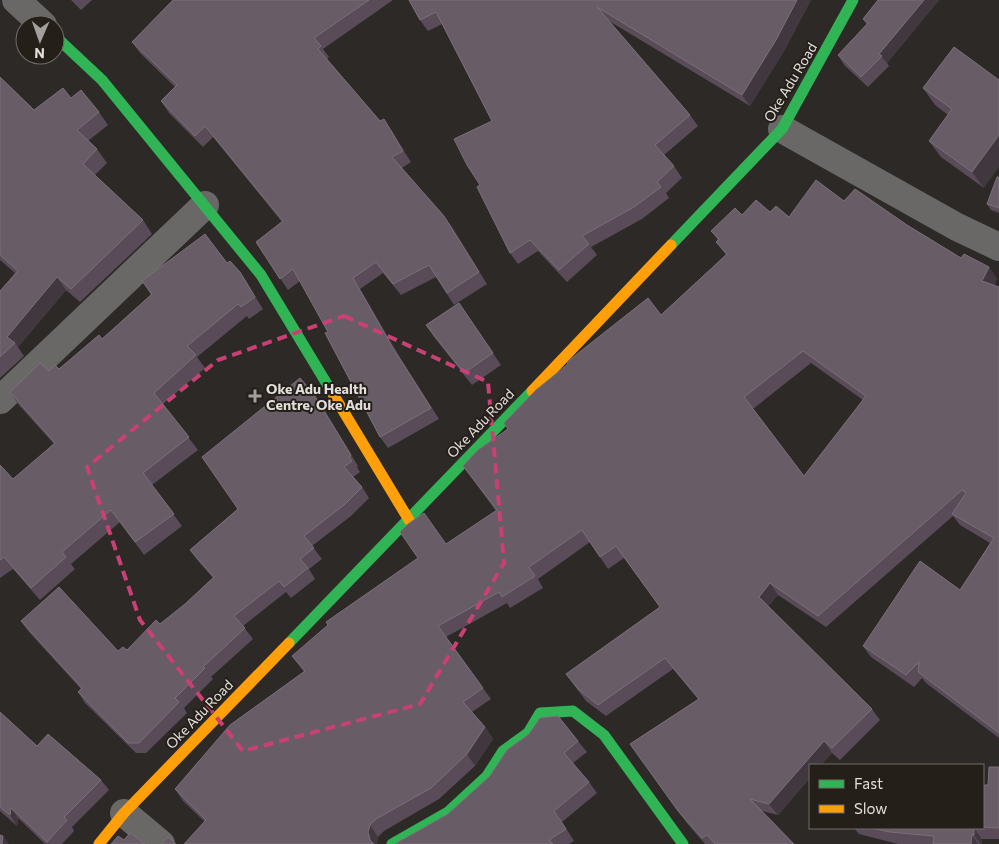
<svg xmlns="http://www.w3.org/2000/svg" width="999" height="844" viewBox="0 0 999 844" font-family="Commissioner,sans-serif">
<rect width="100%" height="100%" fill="#2c2927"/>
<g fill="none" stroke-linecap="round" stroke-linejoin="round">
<g stroke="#696867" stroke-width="28">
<path d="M16,0L43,25"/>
<path d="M782,129L957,227L999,247"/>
<path d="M0,400L205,205"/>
<path d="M124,813L161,844"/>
</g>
<g stroke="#30b455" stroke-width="11">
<path d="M55,36L102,80L261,275L333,394"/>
<path d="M671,245L782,129L853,0"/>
<path d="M289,643L532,391"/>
<path d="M392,844L448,812L487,776L503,751L528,733L540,713L573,711L604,735L683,844"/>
</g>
<g stroke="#ff9f0a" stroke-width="11">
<path d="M532,391L671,245"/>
<path d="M333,394L409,520"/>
<path d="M99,844L124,813L289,643"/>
</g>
</g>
<g fill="#594c58" fill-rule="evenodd">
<path d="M71,0H92L81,10Z"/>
<path d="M173,0H393L323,49L329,57L327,59L380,121L392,131L411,162L402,168L452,227L487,284L454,305L436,277L401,295L383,273L360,289L401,359L439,419L388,448L380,437L328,332L300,281L288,290L256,242L282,222L213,137L203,147L169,113L161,101L175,87L140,53L132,42Z"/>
<path d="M409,0H811L784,51L750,106L609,21L690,115L698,126L664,155L674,166L682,178L666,193L669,198L642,219L591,247L597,255L567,282L538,251L518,264L510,253L480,185L492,121L442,24L428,31L420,20Z"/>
<path d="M878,0H939L887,63L889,66L868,87L844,65L838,55L867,25L863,19Z"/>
<path d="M0,77L34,110L71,98L99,112L108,125L88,141L97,149L107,163L95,175L143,220L152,234L80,302L66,290L18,347L24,356L0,378V291L15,273L0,260Z"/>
<path d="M999,80L984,188L941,157L929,141L948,115L935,105L923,88Z"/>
<path d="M999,177V213L991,210L987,204Z"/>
<path d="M844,201L907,225L961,258L997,278L994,286L999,287V738L926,683L922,678L914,687L871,657L863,646L960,590L990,543L960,525L953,516L826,627L778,595L768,606L872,709L880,720L840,760L832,753L821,765H810V778L778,815L762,811L794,844H705L686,822L630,744L698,699L673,669L606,716L586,701L566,674L660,607L624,558L608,569L590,542L538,579L543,588L510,608L507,603L446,637L491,699L472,712L485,727L493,739L475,766L439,799L384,831L378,837L377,844L205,822L183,801L175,789L304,672L292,656L446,544L496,511L463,466L508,429L504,423L661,315L726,255L716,242L718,240L711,231L742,215L770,212L789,217ZM811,363L863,400L804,476L753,409Z"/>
<path d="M227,263L240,272L248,284L263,309L249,319L247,316L197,357L205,368L163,404L198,450L152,485L182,526L144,555L120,522L71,564L75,569L40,600L13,569L0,578V465L13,479L54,444L18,404L10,392L49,371L59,369L102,339L151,295L142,281Z"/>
<path d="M459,303L501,365L472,385L434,337L426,325Z"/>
<path d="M321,404L358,466L357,467L360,472L353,477L362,487L369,498L351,516L312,546L322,559L309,569L315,579L291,598L286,592L243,626L253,639L211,677L213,679L184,708L187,713L146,753H136L85,703L78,692L81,689L29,632L21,621L118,651L127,650L160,624L185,604L213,578L198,561L190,550L238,509Z"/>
<path d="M0,712L37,746L101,780L109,790L72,827L74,831L62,844H45L18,818L17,826L0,811Z"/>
<path d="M578,741L587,752L573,763L589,782L597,793L562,822L574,841L569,844H395Z"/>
<path d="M999,767V839H982V844H898L859,834L854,828H983L988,785Z"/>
</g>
<g fill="#41373e">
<path d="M797,0H811L784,51L750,106L742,95Z"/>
<path d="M924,0H939L887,63L879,54Z"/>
<path d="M384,119L392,131L411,162L403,151Z"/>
<path d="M999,135V167L984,188L972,172Z"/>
<path d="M444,216L452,227L487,284L479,272Z"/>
<path d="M989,267L997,278L990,293L982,281Z"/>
<path d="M240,272L248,284L263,309L255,297Z"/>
<path d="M57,277L66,290L18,347L15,343L7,337Z"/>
<path d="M353,278L360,289L401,359L439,419L393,348Z"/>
<path d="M313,393L321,404L358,466L351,455Z"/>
<path d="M770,583L778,595L767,608L759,597Z"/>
<path d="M485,727L493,739L475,766L467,754Z"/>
<path d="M824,741L832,753L821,765H810V778L778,815L769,804Z"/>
<path d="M11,808L18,818L17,826L10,815Z"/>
<path d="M370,825L378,837L377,844H373L370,840L368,832Z"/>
<path d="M974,828L982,839V844H980L974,835Z"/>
<path d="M972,835L978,844H971Z"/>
<path d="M3,836L9,844H2Z"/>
</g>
<g fill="#685c66" stroke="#7b7078" fill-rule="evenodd">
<path d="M173,0H369L314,38L321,46L318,49L380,121L384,119L403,151L392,157L444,216L479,272L447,293L429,265L393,284L376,262L353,278L393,348L431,408L380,437L325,333L328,332L293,269L280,279L256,242L283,221L205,126L195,136L161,101L177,85L132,42Z"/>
<path d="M409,0H797L776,40L742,95L597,7L690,115L655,145L674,166L657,182L661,187L634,207L582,236L589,244L559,270L530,240L510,253L477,187L480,185L467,165L454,139L492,121L436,12L420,20Z"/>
<path d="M878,0H924L879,54L882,56L861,77L838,55L868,23L863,19Z"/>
<path d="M954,47L999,80V135L972,172L929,141L952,109L923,88Z"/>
<path d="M0,77L34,110L63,88L71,98L81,90L99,112L77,130L97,149L83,164L143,220L71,289L57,277L7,337L15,343L0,357V291L18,271L0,255Z"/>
<path d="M997,177H999V208L987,204Z"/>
<path d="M816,180L844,201L855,189L907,225L961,258L964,254L989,267L982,281L999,287V733L918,672L919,662L906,675L863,646L920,561L960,590L994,538L952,514L966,493L962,490L818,616L770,583L759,597L872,709L832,748L824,741L769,804L750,799L794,844H715L707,835L702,838L678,811L630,744L699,699L665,658L598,705L578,689L566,674L660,607L616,546L600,557L582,530L529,567L535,576L502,597L499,592L438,626L483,688L463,702L485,727L467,754L431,788L376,819L370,825L368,832L370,840L374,844H184L206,820L175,789L230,725L305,671L292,656L328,625L326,622L418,558L400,532L408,524L424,513L446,544L497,510L463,466L478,450L508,429L504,423L536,390L568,364L567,362L648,298L661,315L727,254L716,242L719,239L711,231L735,208L742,215L756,200L770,212L776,206L789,217ZM803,351L866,396L804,476L744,397Z"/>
<path d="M205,234L227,263L230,261L240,272L255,297L241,307L238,304L187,346L196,355L154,393L189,437L143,473L174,514L135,542L111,510L62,552L66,557L31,588L4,557L0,560V465L13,479L55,443L10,392L40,363L49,371L55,365L59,369L99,335L102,339L152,294L142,281Z"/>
<path d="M459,303L493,353L464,373L426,325Z"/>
<path d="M300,378L313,393L351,455L349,457L352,461L344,467L362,487L344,505L304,536L314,548L300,559L308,568L284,587L279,581L234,616L245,628L203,667L205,668L175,698L179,702L139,743H128L78,692L82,688L21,621L59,587L118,651L123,647L127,650L156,620L160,624L185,604L214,577L190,550L238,509L202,457Z"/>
<path d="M0,712L37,746L48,734L101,780L64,817L67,820L47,842L11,808L10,815L0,807Z"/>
<path d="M558,716L578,741L564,753L589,782L554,811L566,829L549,840L553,844H395L448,814L490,776L507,750L529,734L540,718Z"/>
<path d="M989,767H999V828L983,827V785H988Z"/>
<path d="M871,828H974V835H972L971,844H933L934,836L890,832Z"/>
<path d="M130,833L145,844H111L118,836L124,840Z"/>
<path d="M0,835L3,836L2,844H0Z"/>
<path d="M168,837L176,844H161Z"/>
</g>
<path fill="none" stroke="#c94075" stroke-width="4" stroke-dasharray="10 6" stroke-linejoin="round" d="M344,316L488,382L504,563L420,704L243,751L140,620L87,467L218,360Z"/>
<path fill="#a39f9c" stroke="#251f1a" stroke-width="2" d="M252.5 388.5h5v5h5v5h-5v5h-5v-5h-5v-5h5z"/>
<g text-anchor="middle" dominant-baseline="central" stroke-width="4" stroke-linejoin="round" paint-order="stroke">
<g font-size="14" fill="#e3dfdb" stroke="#251f1a">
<text transform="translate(790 82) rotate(-59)">Oke Adu Road</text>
<text transform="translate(480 423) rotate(-46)">Oke Adu Road</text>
<text transform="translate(199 714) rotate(-46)">Oke Adu Road</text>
</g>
<g font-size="14" font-weight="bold" fill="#e3dfdb" stroke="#251f1a" text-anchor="start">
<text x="266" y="388">Oke Adu Health<tspan x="266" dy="16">Centre, Oke Adu</tspan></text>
</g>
</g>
<rect x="809" y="764" width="175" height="65" fill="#251f1a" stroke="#716c67"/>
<rect x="819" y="780" width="25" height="8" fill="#30b455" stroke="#716c67"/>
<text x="854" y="789" font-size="15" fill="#e3dfdb">Fast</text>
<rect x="819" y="805" width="25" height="8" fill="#ff9f0a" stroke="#716c67"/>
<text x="854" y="814" font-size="15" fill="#e3dfdb">Slow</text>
<g transform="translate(40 40) rotate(182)"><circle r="24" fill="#251f1a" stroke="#716c67"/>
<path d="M0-4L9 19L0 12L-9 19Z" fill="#a39f9c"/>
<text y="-8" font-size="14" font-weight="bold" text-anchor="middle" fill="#e3dfdb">N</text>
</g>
</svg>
